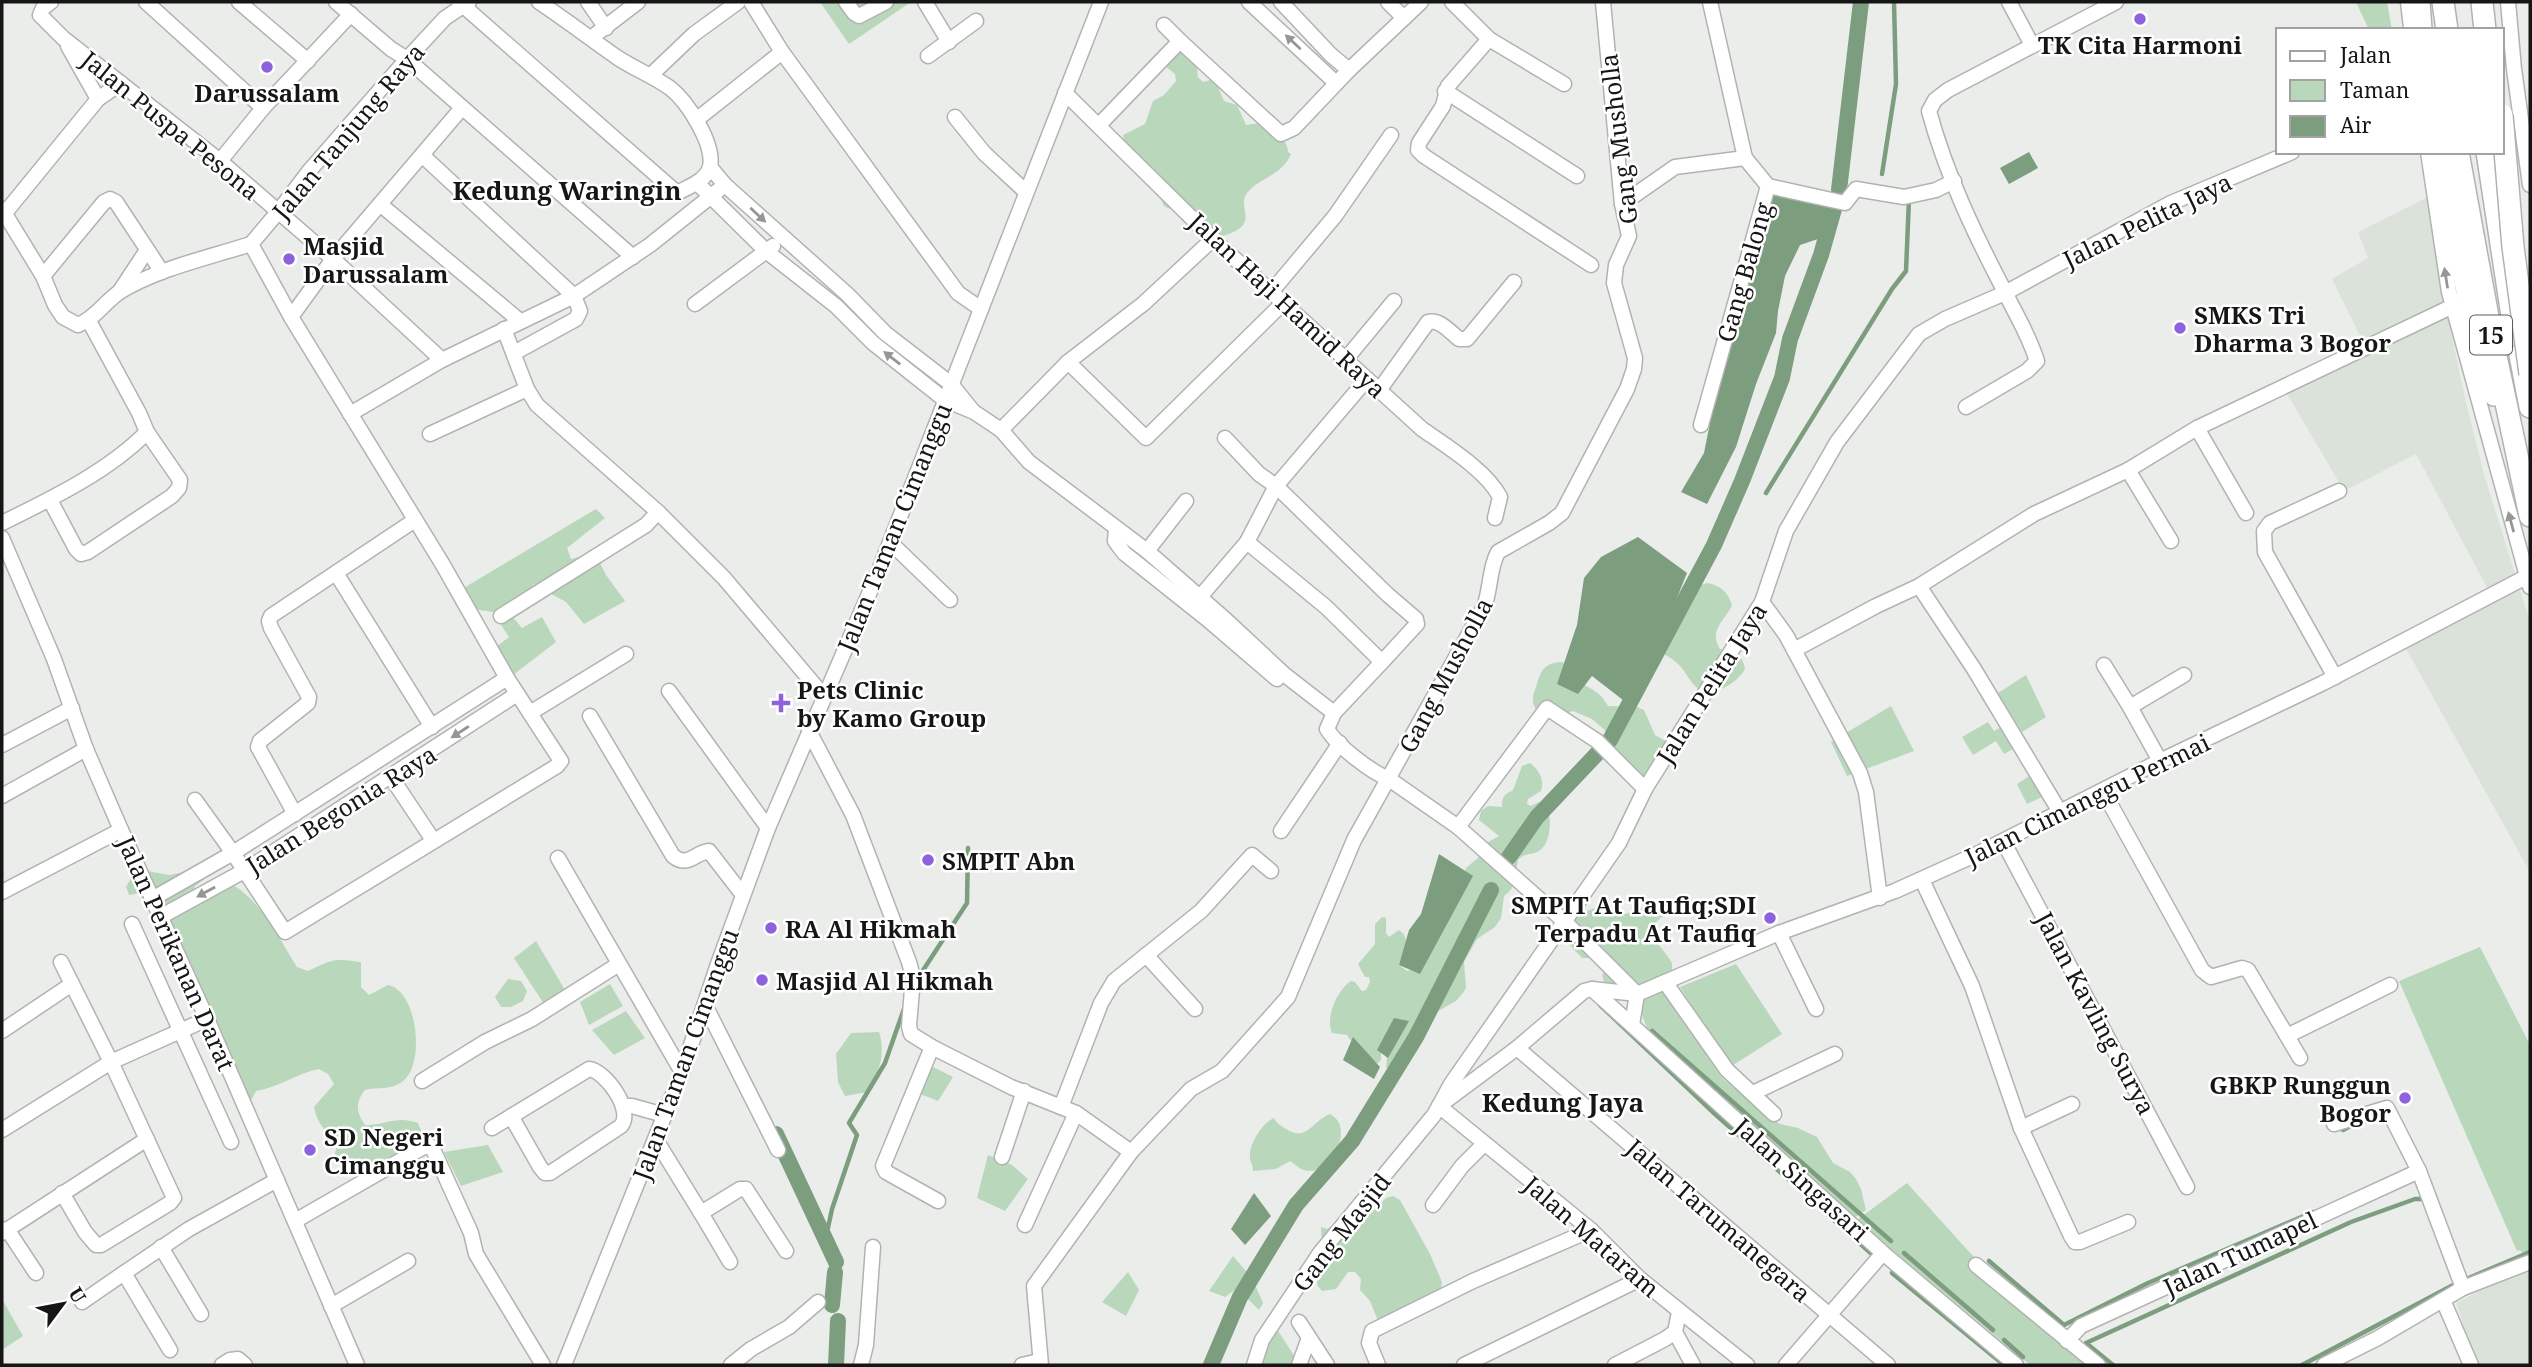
<svg xmlns="http://www.w3.org/2000/svg" width="2532" height="1367" viewBox="0 0 2532 1367" font-family="'Noto Serif',serif">
<rect width="100%" height="100%" fill="#ebedeb"/>
<g fill="#dae2da">
<path d="M2428,197L2444,300L2465,398L2483,471L2530,622V872L2403,643L2491,595L2416,454L2344,491L2286,392L2368,352L2332,279L2368,258L2358,232Z"/>
<path d="M2530,1265V1365H2477L2456,1303Z"/>
</g>
<g fill="#b9d7bb">
<path d="M820,2H911L849,44Z"/>
<path d="M2356,2H2387L2392,30H2369Z"/>
<path d="M1177,51L1185,52L1196,60L1198,77L1203,82L1210,80L1216,82L1224,101L1237,105L1246,125L1260,123C1271,131 1288,137 1288,152L1291,154C1282,176 1260,177 1247,193C1239,203 1250,216 1243,225C1238,232 1223,236 1214,239L1188,218L1164,206L1147,163C1139,151 1126,152 1123,135L1145,124L1153,101L1164,95L1176,81L1175,74L1164,65Z"/>
<path d="M596,509L605,518L567,548L571,559L595,553L606,575L625,601L584,624L566,602L533,584L537,600L512,616L522,628L542,617L556,642L513,675L496,647L509,637L501,625L511,615L474,609L462,589Z"/>
<path d="M1707,583C1720,585 1728,592 1732,605C1725,621 1708,630 1720,649C1732,654 1743,653 1745,669C1738,683 1709,701 1695,686C1688,679 1685,670 1678,664C1671,657 1659,652 1651,647L1662,620L1669,619L1679,613L1684,595L1680,592Z"/>
<path d="M1562,662C1572,667 1574,677 1582,683C1595,692 1599,691 1608,706L1637,707L1644,710L1655,735L1667,742L1647,782L1613,752V737L1592,719L1573,711L1567,713H1538C1531,703 1532,698 1536,687C1541,671 1543,663 1562,662Z"/>
<path d="M2026,675L2046,717L2022,732L1998,693Z"/>
<path d="M1891,706L1914,751L1847,776L1831,742Z"/>
<path d="M1988,722L1994,731L2003,726L2016,747L2004,754L1996,741L1973,755L1962,737Z"/>
<path d="M1530,763C1539,770 1545,780 1541,791L1528,799L1527,804L1531,806L1539,802L1547,807C1552,819 1551,843 1539,851C1530,856 1524,852 1518,860C1515,876 1518,886 1504,896L1501,918L1495,927L1477,939L1464,962L1466,988L1463,993L1456,1001L1433,1014L1424,1028L1422,1038L1408,1048L1399,1066L1390,1069L1386,1067L1387,1058L1381,1049V1060L1377,1064L1353,1044L1347,1035L1332,1033C1325,1018 1337,990 1351,981L1355,982L1362,991L1366,990L1370,982L1369,977H1365L1358,964L1375,944V924L1382,917L1386,918V933L1389,937L1399,930C1413,940 1402,952 1399,965L1407,971L1411,970L1462,875L1467,867L1478,858L1483,845L1499,836L1479,820L1481,811L1488,806L1502,807C1502,796 1504,795 1513,790L1522,766Z"/>
<path d="M2031,775L2044,796L2027,804L2017,784Z"/>
<path d="M131,870L137,874L147,871L169,875L190,871L213,872L194,887L200,896L228,883C258,895 280,940 297,967L308,971C333,959 333,958 361,962V987L369,995L388,985C391,986 395,987 398,990C418,1006 424,1066 402,1082C391,1090 378,1087 365,1090C355,1103 356,1112 365,1125C386,1125 398,1115 418,1123L423,1135L417,1145L359,1173L347,1171L338,1164L335,1153L338,1143C326,1132 317,1124 314,1107L334,1084L328,1074L319,1069C297,1073 278,1088 256,1091L249,1104L204,1029L193,1006V997L171,958L173,947L158,917L144,905L142,893L129,895L126,887L130,880Z"/>
<path d="M1660,901L1670,902L1675,910C1635,928 1658,940 1672,963V973L1668,978L1709,1059L1722,1078L1770,1118L1780,1124L1798,1128L1817,1137L1833,1163L1850,1172L1856,1179L1861,1189L1866,1210L1854,1218L1650,1036L1637,1002L1610,996L1602,976L1606,967L1603,958H1582L1569,944L1570,923C1579,915 1594,904 1608,908C1614,910 1618,913 1625,914Z"/>
<path d="M536,941L565,990L544,1004L514,958Z"/>
<path d="M2480,947L2530,1045V1251L2523,1253L2520,1250L2517,1251L2399,981Z"/>
<path d="M1736,964L1782,1034L1730,1067L1680,987Z"/>
<path d="M508,979L521,981L527,991L523,1001L511,1007H501L495,997Z"/>
<path d="M610,984L623,1006L589,1025L580,1002Z"/>
<path d="M626,1011L645,1038L614,1055L592,1030Z"/>
<path d="M879,1032C886,1055 879,1072 867,1092L845,1096L838,1082L836,1054L851,1033Z"/>
<path d="M933,1067L953,1077L938,1101L918,1093Z"/>
<path d="M1330,1114C1357,1128 1329,1178 1304,1170C1298,1168 1295,1164 1290,1161L1276,1169L1253,1171C1253,1166 1251,1163 1250,1159C1248,1145 1262,1123 1274,1118C1277,1124 1280,1125 1286,1129C1307,1142 1311,1122 1330,1114Z"/>
<path d="M488,1145L503,1172L461,1186L444,1152Z"/>
<path d="M988,1155L1012,1165L1028,1179L1005,1211L977,1198Z"/>
<path d="M1907,1183L1971,1254L2099,1365H2030L1857,1220Z"/>
<path d="M1393,1196L1400,1200L1430,1254L1442,1282L1441,1289L1378,1321L1370,1301L1360,1290L1361,1279L1355,1272H1348L1336,1289L1322,1291L1317,1285L1319,1269L1327,1258L1322,1244L1321,1227L1327,1229L1340,1220L1360,1224L1386,1198Z"/>
<path d="M1233,1256L1252,1278L1263,1303L1259,1310L1247,1298L1240,1314L1227,1307L1240,1297L1250,1279L1225,1297L1209,1291Z"/>
<path d="M1128,1272L1139,1290L1126,1316L1102,1302Z"/>
<path d="M2,1299L23,1336L2,1350Z"/>
<path d="M1275,1326L1300,1365H1253Z"/>
</g>
<g fill="#7c9d7e">
<path d="M2029,152L2038,168L2009,184L2000,168Z"/>
<path d="M1770,189L1829,202L1818,239L1800,245L1785,276L1778,311L1776,333L1756,384L1736,447L1707,504L1681,492L1704,453L1719,378L1741,297L1754,265Z"/>
<path d="M1638,537L1687,573L1659,642L1623,700L1592,676L1578,694L1557,684L1577,625L1584,578L1601,557Z"/>
<path d="M1439,854L1473,876L1420,974L1399,965L1409,930L1421,914Z"/>
<path d="M1394,1018L1409,1021L1388,1058L1377,1050Z"/>
<path d="M1353,1037L1380,1067L1374,1079L1343,1060Z"/>
<path d="M1254,1193L1271,1216L1245,1245L1231,1229Z"/>
</g>
<g fill="none" stroke-linecap="round" stroke-linejoin="round">
<g stroke="#7c9d7e" stroke-width="4.5">
<path d="M1882,174L1896,84L1894,2"/>
<path d="M1766,493L1892,289L1906,271L1909,199"/>
<path d="M918,978L967,903L968,848"/>
<path d="M1600,1005L1715,1114L1874,1256"/>
<path d="M1652,1031L1891,1241"/>
<path d="M2343,1130L2354,1124"/>
<path d="M826,1237L832,1209L857,1135L849,1123L885,1063L905,1006"/>
<path d="M1904,1253L1993,1330"/>
<path d="M1989,1261L2064,1325L2148,1283L2313,1212"/>
<path d="M1892,1273L2004,1365"/>
<path d="M2004,1340L2023,1357"/>
<path d="M2113,1365L2086,1343L2351,1222L2415,1199H2423"/>
<path d="M2302,1365L2457,1283L2530,1252"/>
</g>
<g stroke="#7c9d7e" stroke-width="16">
<path d="M1839,190L1861,2"/>
<path d="M1509,857L1537,817L1610,740L1714,545L1742,481L1782,378L1790,339L1821,255L1836,202"/>
<path d="M776,1134L836,1262"/>
<path d="M832,1305L835,1272"/>
<path d="M836,1365L838,1321"/>
<path d="M1211,1365L1240,1297L1296,1205L1352,1141L1416,1037L1491,890"/>
</g>
<g stroke="#b1b3b1" stroke-width="17">
<g id="minor">
<path d="M51,2L43,8L40,15L63,38L220,161L333,259L442,360"/>
<path d="M146,2L263,108"/>
<path d="M239,2L308,61"/>
<path d="M336,2L391,49L407,59L633,257"/>
<path d="M459,2L677,193C688,187 706,181 710,167C715,144 687,101 670,88C653,76 635,69 618,58C592,40 566,20 539,2"/>
<path d="M588,2L606,28"/>
<path d="M751,2L782,52L958,293L981,309"/>
<path d="M846,2L854,13L859,16L886,2"/>
<path d="M925,2L949,42"/>
<path d="M1249,2L1336,83"/>
<path d="M1281,2L1331,55L1349,70"/>
<path d="M1388,2L1404,18"/>
<path d="M1452,2L1489,39L1564,84"/>
<path d="M2009,2L2032,45"/>
<path d="M2408,2L2411,28"/>
<path d="M2508,2L2514,69L2530,185"/>
<path d="M1164,25L1180,41"/>
<path d="M591,38L638,2"/>
<path d="M1489,39L1448,86L1443,106L1419,143L1418,150L1424,156L1591,265"/>
<path d="M68,46L98,99"/>
<path d="M928,56L976,21"/>
<path d="M651,75L694,34L738,2"/>
<path d="M1445,91L1577,176"/>
<path d="M1065,93L1213,239L1422,429C1446,446 1487,471 1500,497L1495,518"/>
<path d="M955,117L984,153L1026,192"/>
<path d="M696,120L782,52"/>
<path d="M1099,125L1180,41L1281,134L1294,128L1349,70L1421,2"/>
<path d="M2428,152L2449,292L2530,587"/>
<path d="M423,156L574,296L580,311L576,319L514,353"/>
<path d="M220,161L263,108L351,14"/>
<path d="M710,167L725,185L847,294L885,333L951,384L972,410"/>
<path d="M697,183L766,251L836,306L873,343L945,400L974,412L1001,430L1029,462L1147,551L1226,620L1285,675L1334,713"/>
<path d="M1768,186L1845,203L1856,189L1904,197L1936,190L1954,181"/>
<path d="M1622,204L1675,167L1745,158"/>
<path d="M381,205L520,321"/>
<path d="M2,209L43,276L55,305L63,317L78,325C96,318 105,301 121,291C160,268 207,258 251,244"/>
<path d="M5,213L98,99L121,83"/>
<path d="M251,244L278,212L310,170L407,59L445,18L469,2"/>
<path d="M43,276L104,202L110,199L116,202L162,272"/>
<path d="M120,291L147,250"/>
<path d="M1272,291L1335,216L1391,135"/>
<path d="M695,304L773,246"/>
<path d="M291,317L333,259L461,109"/>
<path d="M504,329L527,389L537,405L658,512L724,578L823,695"/>
<path d="M1346,359L1394,301"/>
<path d="M1068,362L1146,438L1284,302"/>
<path d="M1380,389L1428,322C1440,319 1450,332 1459,339H1467L1514,282"/>
<path d="M1966,407L2027,371L2037,361C2028,333 2017,317 2005,292C1975,235 1946,174 1929,111L1935,100L1948,90L2116,2"/>
<path d="M350,414L442,360L574,296L650,245L725,185"/>
<path d="M1701,425L1768,186L1745,158L1710,2"/>
<path d="M2197,428L2246,513"/>
<path d="M1001,430L1068,362L1143,304L1213,239"/>
<path d="M430,434L527,389"/>
<path d="M1225,438L1259,474L1276,486L1388,595L1416,619L1417,624L1382,662"/>
<path d="M2128,470L2171,541"/>
<path d="M50,500L76,549L81,554L88,552L172,496L179,488L180,480L147,432"/>
<path d="M2,523C51,499 109,471 147,432L139,413L89,321"/>
<path d="M1116,529L1115,541L1124,553L1207,619L1277,679"/>
<path d="M2,538L54,659L86,749L121,830L207,1019L357,1365"/>
<path d="M1247,542L1326,607L1382,662L1334,713L1327,729C1337,746 1371,772 1389,779L1458,827L1565,922L1637,994"/>
<path d="M891,543L950,600"/>
<path d="M1147,551L1186,501"/>
<path d="M336,573L432,727"/>
<path d="M1919,586L1974,669L2060,812"/>
<path d="M1200,597L1247,542L1276,486L1367,379"/>
<path d="M1762,602L1786,635L1860,773L1866,792L1880,898"/>
<path d="M501,616L646,525L658,512"/>
<path d="M1794,650L1876,606L1919,586L2034,514L2128,470L2197,428L2453,306"/>
<path d="M2104,665L2130,707L2160,761"/>
<path d="M2335,677L2265,552L2264,531L2270,523L2339,491"/>
<path d="M669,691L768,828"/>
<path d="M2130,707L2184,675"/>
<path d="M530,713L626,654"/>
<path d="M590,716L673,856C688,868 694,853 709,851L743,895"/>
<path d="M809,731L853,815L909,962L913,977L909,1026L911,1034L932,1047L1011,1087L1076,1113L1131,1152"/>
<path d="M2,745L72,708"/>
<path d="M391,777L433,840"/>
<path d="M2103,791L2202,970L2211,977L2242,968L2248,970L2287,1036L2390,985"/>
<path d="M2,796L86,749"/>
<path d="M195,800L233,853L285,932L557,766L561,761L507,678L443,565L291,317L251,244"/>
<path d="M295,814L258,747L260,741L308,703L309,697L271,628L269,621L271,616L415,520"/>
<path d="M1458,827L1547,708L1597,741L1645,789"/>
<path d="M1281,831L1340,743"/>
<path d="M2003,841L2187,1187"/>
<path d="M558,858L682,1072"/>
<path d="M1922,880L1972,986L2021,1128L2071,1236L2075,1242H2080L2128,1222"/>
<path d="M2,892L121,830"/>
<path d="M152,899L233,853L507,678"/>
<path d="M160,917L244,871L517,694"/>
<path d="M132,924L231,1142"/>
<path d="M1779,933L1816,1009"/>
<path d="M1146,955L1195,1009"/>
<path d="M61,962L111,1062L174,1198L170,1203L101,1245H96L85,1232L62,1193"/>
<path d="M1665,982L1727,1070L1774,1114"/>
<path d="M1592,989L1883,1253L2016,1365"/>
<path d="M705,1005L778,1150"/>
<path d="M1632,1025L1637,994L1779,933L1895,891L1977,854L2160,761L2323,683L2526,577"/>
<path d="M2,1031L72,984"/>
<path d="M2287,1036L2300,1058"/>
<path d="M932,1047L883,1166L886,1172L938,1201"/>
<path d="M1517,1048L1888,1365"/>
<path d="M422,1081L485,1042L532,1019L619,964"/>
<path d="M1753,1093L1835,1054"/>
<path d="M1443,1103L1517,1048L1584,991L1592,989L1637,994"/>
<path d="M623,1106H632L664,1115"/>
<path d="M1439,1106L1591,1230L1640,1279L1747,1365"/>
<path d="M1061,1107L1101,1003L1114,981L1201,911L1252,855L1271,871"/>
<path d="M2334,1124L2387,1108L2419,1171L2463,1288"/>
<path d="M492,1128L589,1069C606,1071 634,1111 621,1126L550,1173H545L540,1167L511,1116"/>
<path d="M2021,1128L2072,1104"/>
<path d="M2,1130L111,1062L207,1019"/>
<path d="M656,1140L701,1213L740,1189H746L786,1251"/>
<path d="M1002,1157L1024,1091"/>
<path d="M1433,1205L1462,1166L1484,1144"/>
<path d="M701,1213L730,1262"/>
<path d="M295,1221L422,1148L428,1146L432,1147L471,1233L476,1254L543,1365"/>
<path d="M1025,1225L1076,1113"/>
<path d="M7,1229L36,1273"/>
<path d="M2,1233L147,1139"/>
<path d="M161,1247L201,1314"/>
<path d="M1976,1265L2098,1365"/>
<path d="M2443,1300L2471,1365"/>
<path d="M82,1302L124,1273"/>
<path d="M331,1306L408,1261"/>
<path d="M1299,1322L1327,1365"/>
<path d="M1675,1332L1693,1365"/>
<path d="M2067,1341L2081,1326L2419,1171"/>
<path d="M170,1350L124,1273L189,1229L277,1180"/>
<path d="M222,1365L230,1360L238,1359L245,1365"/>
<path d="M564,1365L682,1072L718,964L768,828L878,573L1101,2"/>
<path d="M731,1365L751,1349L789,1327L818,1302"/>
<path d="M861,1365L866,1345L873,1247"/>
<path d="M1022,1365L1039,1361"/>
<path d="M1041,1365L1034,1286L1131,1152L1191,1089L1222,1071L1288,997L1354,840L1484,607C1491,589 1489,568 1498,552L1549,523L1562,513L1627,389L1634,369L1635,358L1614,283L1616,265L1629,236L1622,204L1603,2"/>
<path d="M1254,1365L1262,1340L1320,1253L1434,1115L1451,1084L1619,843L1645,789L1762,602L1786,531L1837,442L1919,334L1945,319L2005,293L2171,203L2292,152"/>
<path d="M1299,1365L1309,1338"/>
<path d="M1378,1365L1369,1343L1372,1331L1473,1281L1591,1230"/>
<path d="M1464,1365L1640,1279"/>
<path d="M1615,1365L1665,1339L1675,1332L1679,1312"/>
<path d="M1786,1365L1883,1253"/>
<path d="M2324,1365L2378,1338L2463,1288L2530,1262"/>
</g>
</g>
<g stroke="#b1b3b1" stroke-width="24">
<g id="highway">
<path d="M2419,2L2421,30"/>
<path d="M2443,2L2447,30"/>
<path d="M2482,2L2485,30"/>
<path d="M2440,152L2480,359L2494,395"/>
<path d="M2458,152L2490,328L2530,516"/>
<path d="M2487,152L2512,316"/>
<path d="M2520,355L2530,407"/>
</g>
</g>
<use href="#minor" stroke="#fff" stroke-width="14"/>
<use href="#highway" stroke="#fff" stroke-width="21"/>
<g stroke="#b1b3b1" stroke-width="24" stroke-linecap="butt">
<path id="highway-bridge" d="M2502,115L2513,247L2530,374"/>
</g>
<use href="#highway-bridge" stroke="#fff" stroke-width="21"/>
</g>
<defs><path id="oneway-solid" d="M-6-.8H1V-3.2L6.5 0L1 3.2V.8H-6Z" transform="scale(1.75)"/></defs>
<g fill="#969696">
<use href="#oneway-solid" transform="translate(1293 42) rotate(-137)"/>
<use href="#oneway-solid" transform="translate(758 215) rotate(43)"/>
<use href="#oneway-solid" transform="translate(2446 278) rotate(-99)"/>
<use href="#oneway-solid" transform="translate(892 358) rotate(-142)"/>
<use href="#oneway-solid" transform="translate(2511 522) rotate(-105)"/>
<use href="#oneway-solid" transform="translate(460 732) rotate(147)"/>
<use href="#oneway-solid" transform="translate(206 892) rotate(151)"/>
</g>
<g fill="#8d62dc" stroke="#fff" stroke-width="2.5">
<circle cx="2140" cy="19" r="7"/>
<circle cx="267" cy="67" r="7"/>
<circle cx="289" cy="259" r="7"/>
<circle cx="2180" cy="328" r="7"/>
<path d="M777.5 692.5h7v7h7v7h-7v7h-7v-7h-7v-7h7z"/>
<circle cx="928" cy="860" r="7"/>
<circle cx="1770" cy="918" r="7"/>
<circle cx="771" cy="928" r="7"/>
<circle cx="762" cy="980" r="7"/>
<circle cx="2405" cy="1098" r="7"/>
<circle cx="310" cy="1150" r="7"/>
</g>
<g text-anchor="middle" dominant-baseline="central" stroke-width="5" stroke-linejoin="round" paint-order="stroke">
<rect fill="#fff" stroke="#5b5c5b" stroke-width="2" x="2470" y="315.5" width="42" height="39" rx="5"/>
<g font-size="23" font-weight="bold" fill="#151615">
<text x="2491" y="335">15</text>
</g>
<g font-size="24" font-weight="bold" fill="#151615" stroke="#fff" text-anchor="start">
<text x="2140" y="44" text-anchor="middle">TK Cita Harmoni</text>
<text x="267" y="92" text-anchor="middle">Darussalam</text>
<text x="303" y="245">Masjid<tspan x="303" dy="28">Darussalam</tspan></text>
<text x="2194" y="314">SMKS Tri<tspan x="2194" dy="28">Dharma 3 Bogor</tspan></text>
<text x="797" y="689">Pets Clinic<tspan x="797" dy="28">by Kamo Group</tspan></text>
<text x="942" y="860">SMPIT Abn</text>
<text x="1756" y="904" text-anchor="end">SMPIT At Taufiq;SDI<tspan x="1756" dy="28">Terpadu At Taufiq</tspan></text>
<text x="785" y="928">RA Al Hikmah</text>
<text x="776" y="980">Masjid Al Hikmah</text>
<text x="2391" y="1084" text-anchor="end">GBKP Runggun<tspan x="2391" dy="28">Bogor</tspan></text>
<text x="324" y="1136">SD Negeri<tspan x="324" dy="28">Cimanggu</tspan></text>
</g>
<g font-size="24" fill="#151615" stroke="#fff">
<text transform="translate(171 125) rotate(39)">Jalan Puspa Pesona</text>
<text transform="translate(348 131) rotate(-50)">Jalan Tanjung Raya</text>
<text transform="translate(1618 139) rotate(-97)">Gang Musholla</text>
<text transform="translate(2147 220) rotate(-26)">Jalan Pelita Jaya</text>
<text transform="translate(1744 272) rotate(-74)">Gang Balong</text>
<text transform="translate(1288 305) rotate(43)">Jalan Haji Hamid Raya</text>
<text transform="translate(894 527) rotate(-68)">Jalan Taman Cimanggu</text>
<text transform="translate(1445 675) rotate(-62)">Gang Musholla</text>
<text transform="translate(1711 683) rotate(-58)">Jalan Pelita Jaya</text>
<text transform="translate(2087 799) rotate(-26)">Jalan Cimanggu Permai</text>
<text transform="translate(341 809) rotate(-32)">Jalan Begonia Raya</text>
<text transform="translate(177 953) rotate(66)">Jalan Perikanan Darat</text>
<text transform="translate(2096 1013) rotate(62)">Jalan Kavling Surya</text>
<text transform="translate(685 1054) rotate(-70)">Jalan Taman Cimanggu</text>
<text transform="translate(1802 1179) rotate(42)">Jalan Singasari</text>
<text transform="translate(1719 1220) rotate(41)">Jalan Tarumanegara</text>
<text transform="translate(1341 1232) rotate(-52)">Gang Masjid</text>
<text transform="translate(1592 1236) rotate(41)">Jalan Mataram</text>
<text transform="translate(2240 1253) rotate(-25)">Jalan Tumapel</text>
</g>
<g font-size="26" font-weight="bold" fill="#151615" stroke="#fff">
<text x="567" y="190">Kedung Waringin</text>
<text x="1563" y="1102">Kedung Jaya</text>
</g>
</g>
<rect width="2532" height="1367" fill="none" stroke="#151615" stroke-width="7"/>
<rect x="2276" y="28" width="228" height="126" fill="#ffffff" stroke="#a1a2a1" stroke-width="2"/>
<rect x="2290" y="51" width="35" height="10" fill="#ffffff" stroke="#a1a2a1" stroke-width="2"/>
<text x="2340" y="63" font-size="21" fill="#151615">Jalan</text>
<rect x="2290" y="80" width="35" height="21" fill="#b9d7bb" stroke="#a1a2a1" stroke-width="2"/>
<text x="2340" y="98" font-size="21" fill="#151615">Taman</text>
<rect x="2290" y="116" width="35" height="21" fill="#7c9d7e" stroke="#a1a2a1" stroke-width="2"/>
<text x="2340" y="133" font-size="21" fill="#151615">Air</text>
<g transform="translate(63 1304) rotate(58)" stroke="#ffffff" stroke-width="5" paint-order="stroke">
<path d="M0-5L12 26L0 18L-12 26Z" fill="#151615"/>
<text y="-10" font-size="19" font-weight="bold" text-anchor="middle" fill="#151615">U</text>
</g>
</svg>
